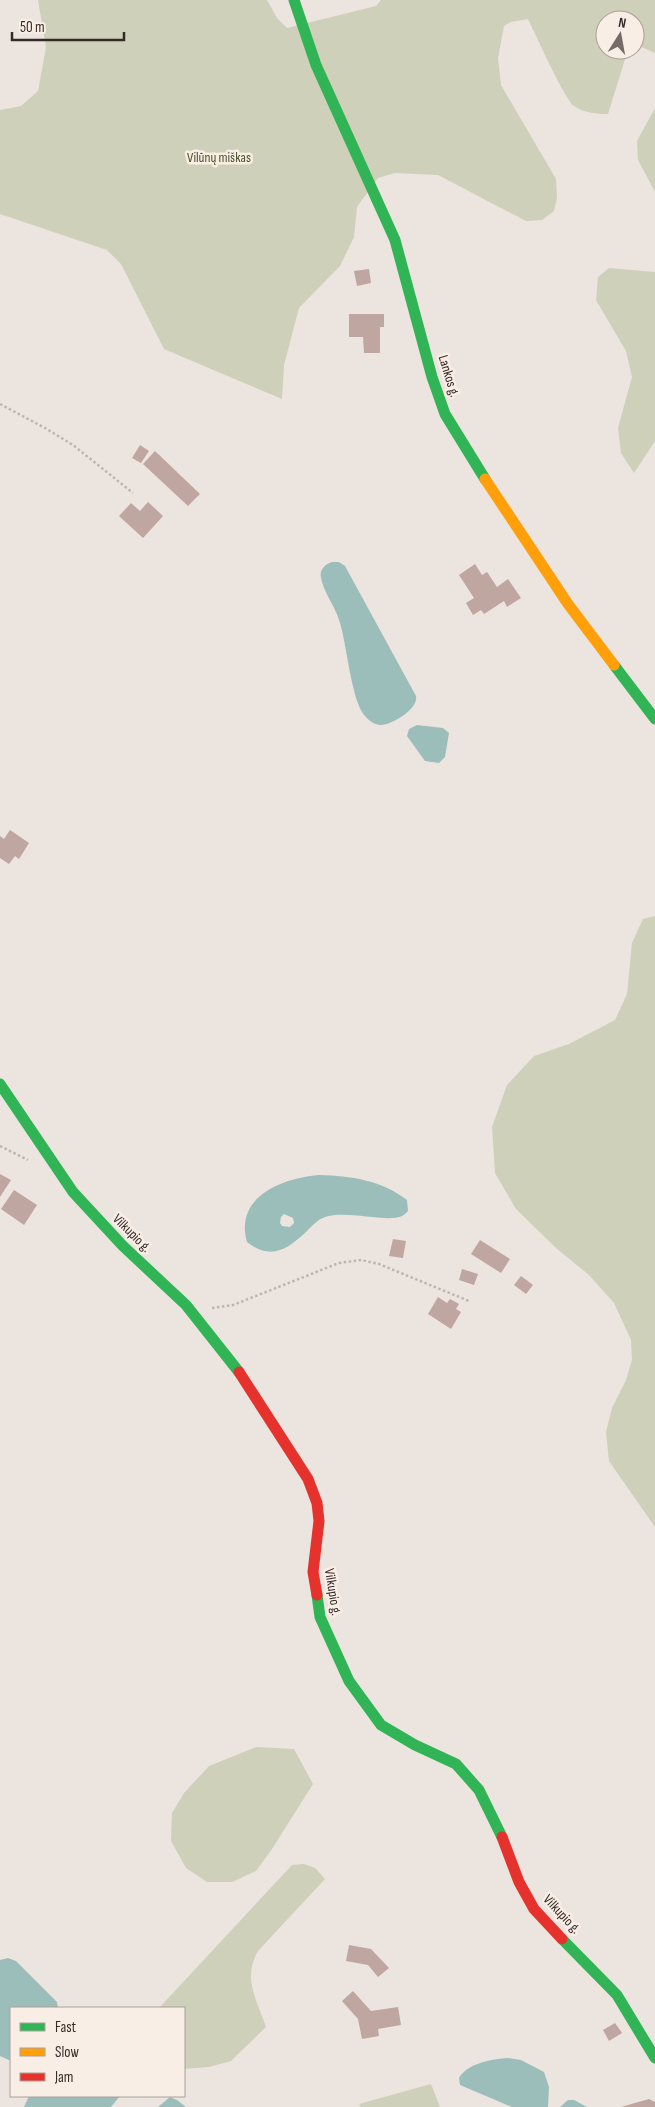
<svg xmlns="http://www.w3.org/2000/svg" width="655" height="2107" viewBox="0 0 655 2107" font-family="'Sofia Sans Condensed',sans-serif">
<rect width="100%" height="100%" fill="#ece4df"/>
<g fill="#cfd0b9">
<path d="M38,0H267L277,18L287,28L376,6L381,0H655V53L639,46L635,49V20H605V50H634L626,56L608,114C597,114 584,113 574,106C564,98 536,35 528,19L511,22L504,26L498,58L501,85L556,179L557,198L554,211L542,220L526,221L438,175L395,173L378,178L357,207L354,237L340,266L299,308L284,365L282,399L164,349L121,264L107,250L0,214V110L21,106L38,91L46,47Z"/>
<path d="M655,108V192L638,160L637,141Z"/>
<path d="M609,268L655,272V441L634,473L621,453L618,428L632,377L626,351L596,300L598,277Z"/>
<path d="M655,916V1527L609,1461L606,1432L612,1408L626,1380L632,1360L631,1340L614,1303L589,1275L556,1248L516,1209L495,1173L492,1127L507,1085L534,1056L569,1044L615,1020L627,994L632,943L643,919Z"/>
<path d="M256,1747L294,1749L313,1784L272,1849L256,1871L232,1882H207L186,1868L171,1841L172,1813L184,1793L209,1766Z"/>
<path d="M304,1864L315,1868L325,1879L258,1951C242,1978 257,2000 266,2027L231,2061L209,2067L184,2069V2008H159L292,1865Z"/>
<path d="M431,2084L440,2107H361L359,2104Z"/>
</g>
<g fill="#9cbeba" fill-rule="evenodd">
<path d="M332,562H339L345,566L416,696C419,709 391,725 381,725C375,725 369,721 365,716C351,701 347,643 339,620C335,606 324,593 321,578C319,570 325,564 332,562Z"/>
<path d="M417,725L443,728L449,733L445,757L439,763L425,761L407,736L409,729Z"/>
<path d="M319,1175C351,1176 381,1180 407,1200L408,1211C406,1213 404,1215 402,1216C387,1223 347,1210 325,1217C317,1220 313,1225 307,1231C288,1249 271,1261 247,1242C234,1197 282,1178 319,1175ZM284,1214L293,1218L294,1223L290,1227L282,1226L280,1223L281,1217Z"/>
<path d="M8,1958L16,1961L57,2002L58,2008H11V2061L0,2056V1960Z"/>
<path d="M508,2058L521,2060L544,2072L549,2087L548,2107H512L460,2085L459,2078C467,2063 493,2059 508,2058Z"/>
<path d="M29,2096H120L111,2107H24Z"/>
<path d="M170,2097L177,2100L186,2107H158Z"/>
<path d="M568,2100H574L587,2107H560Z"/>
</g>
<g fill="#bfa6a1">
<path d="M369,269L371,283L357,286L354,271Z"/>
<path d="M349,314H384V327H380V353H364L363,337H349Z"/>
<path d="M140,445L149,451L141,463L132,458Z"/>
<path d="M155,451L200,494L188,506L143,464Z"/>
<path d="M148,502L163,516L143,538L119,516L131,503L140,511Z"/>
<path d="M475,564L482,575L487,572L497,587L508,579L521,598L507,607L504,601L484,614L481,610L473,615L466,603L474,598L459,575Z"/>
<path d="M10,830L29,843L19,859L15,856L9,864L0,858V836L4,839Z"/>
<path d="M0,1174L11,1180L0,1197Z"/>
<path d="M14,1190L37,1205L24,1225L1,1209Z"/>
<path d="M393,1239L406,1241L403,1258L389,1256Z"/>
<path d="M480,1240L510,1259L501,1273L471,1254Z"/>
<path d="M462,1269L478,1274L474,1285L459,1280Z"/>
<path d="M521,1276L533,1285L526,1294L514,1285Z"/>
<path d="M438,1297L447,1303L450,1299L459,1304L456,1309L461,1312L451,1329L428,1314Z"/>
<path d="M349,1945L371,1949L389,1968L378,1977L368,1965L346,1961Z"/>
<path d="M353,1991L371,2011L398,2007L401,2025L378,2029L379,2036L362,2039L358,2019L342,2001Z"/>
<path d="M615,2023L622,2033L609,2041L603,2030Z"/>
<path d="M649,2099L655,2102V2107H621Z"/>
</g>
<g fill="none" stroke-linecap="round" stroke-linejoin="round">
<g stroke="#bdb5b1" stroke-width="2.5" stroke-dasharray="2.5 2.5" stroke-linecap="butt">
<path d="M0,404L45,428L73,445L133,493"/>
<path d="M0,1146L28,1160"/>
<path d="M212,1308L233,1305L339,1263L361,1260L379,1264L469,1301"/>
</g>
<g stroke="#30b455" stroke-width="11">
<path d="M294,0L316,65L395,240L432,377L445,414L485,479"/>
<path d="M614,665L655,719"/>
<path d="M0,1084L73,1192L123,1246L186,1305L239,1372"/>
<path d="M317,1595L320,1617L349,1681L381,1725L415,1745L456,1764L479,1790L502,1837"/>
<path d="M562,1939L617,1995L655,2058"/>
</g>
<path stroke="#ff9f0a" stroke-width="11" d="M485,479L568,604L614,665"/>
<g stroke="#e5322d" stroke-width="11">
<path d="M239,1372L308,1479L317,1503L319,1521L313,1572L317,1595"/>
<path d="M502,1837L519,1882L534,1909L562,1939"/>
</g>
</g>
<g text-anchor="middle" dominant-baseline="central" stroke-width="5" stroke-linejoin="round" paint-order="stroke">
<g font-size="14" fill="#4a532b" stroke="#f9eee6">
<text x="219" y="157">Vilūnų miškas</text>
</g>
<g font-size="14" fill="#352a27" stroke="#f9eee6">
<text transform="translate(449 376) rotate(73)">Lankos g.</text>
<text transform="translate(132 1233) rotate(45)">Vilkupio g.</text>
<text transform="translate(333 1592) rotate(81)">Vilkupio g.</text>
<text transform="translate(562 1914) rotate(47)">Vilkupio g.</text>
</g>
</g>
<rect x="10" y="2007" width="175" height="90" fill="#f9eee6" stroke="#aba09a"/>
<rect x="20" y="2023" width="25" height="8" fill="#30b455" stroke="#aba09a"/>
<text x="55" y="2032" font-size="15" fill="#352a27">Fast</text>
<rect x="20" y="2048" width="25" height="8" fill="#ff9f0a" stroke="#aba09a"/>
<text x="55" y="2057" font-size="15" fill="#352a27">Slow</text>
<rect x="20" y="2073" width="25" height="8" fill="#e5322d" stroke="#aba09a"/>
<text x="55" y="2082" font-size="15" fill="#352a27">Jam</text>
<g transform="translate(620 35) rotate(11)"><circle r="24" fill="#f9eee6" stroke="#aba09a"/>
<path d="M0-4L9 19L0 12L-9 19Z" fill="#756b67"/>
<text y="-8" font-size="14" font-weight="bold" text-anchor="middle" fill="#352a27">N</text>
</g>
<path d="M12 32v8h112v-8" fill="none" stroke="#352a27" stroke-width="2.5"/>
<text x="20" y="32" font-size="15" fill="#352a27" stroke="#f9eee6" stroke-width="4" paint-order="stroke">50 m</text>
</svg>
